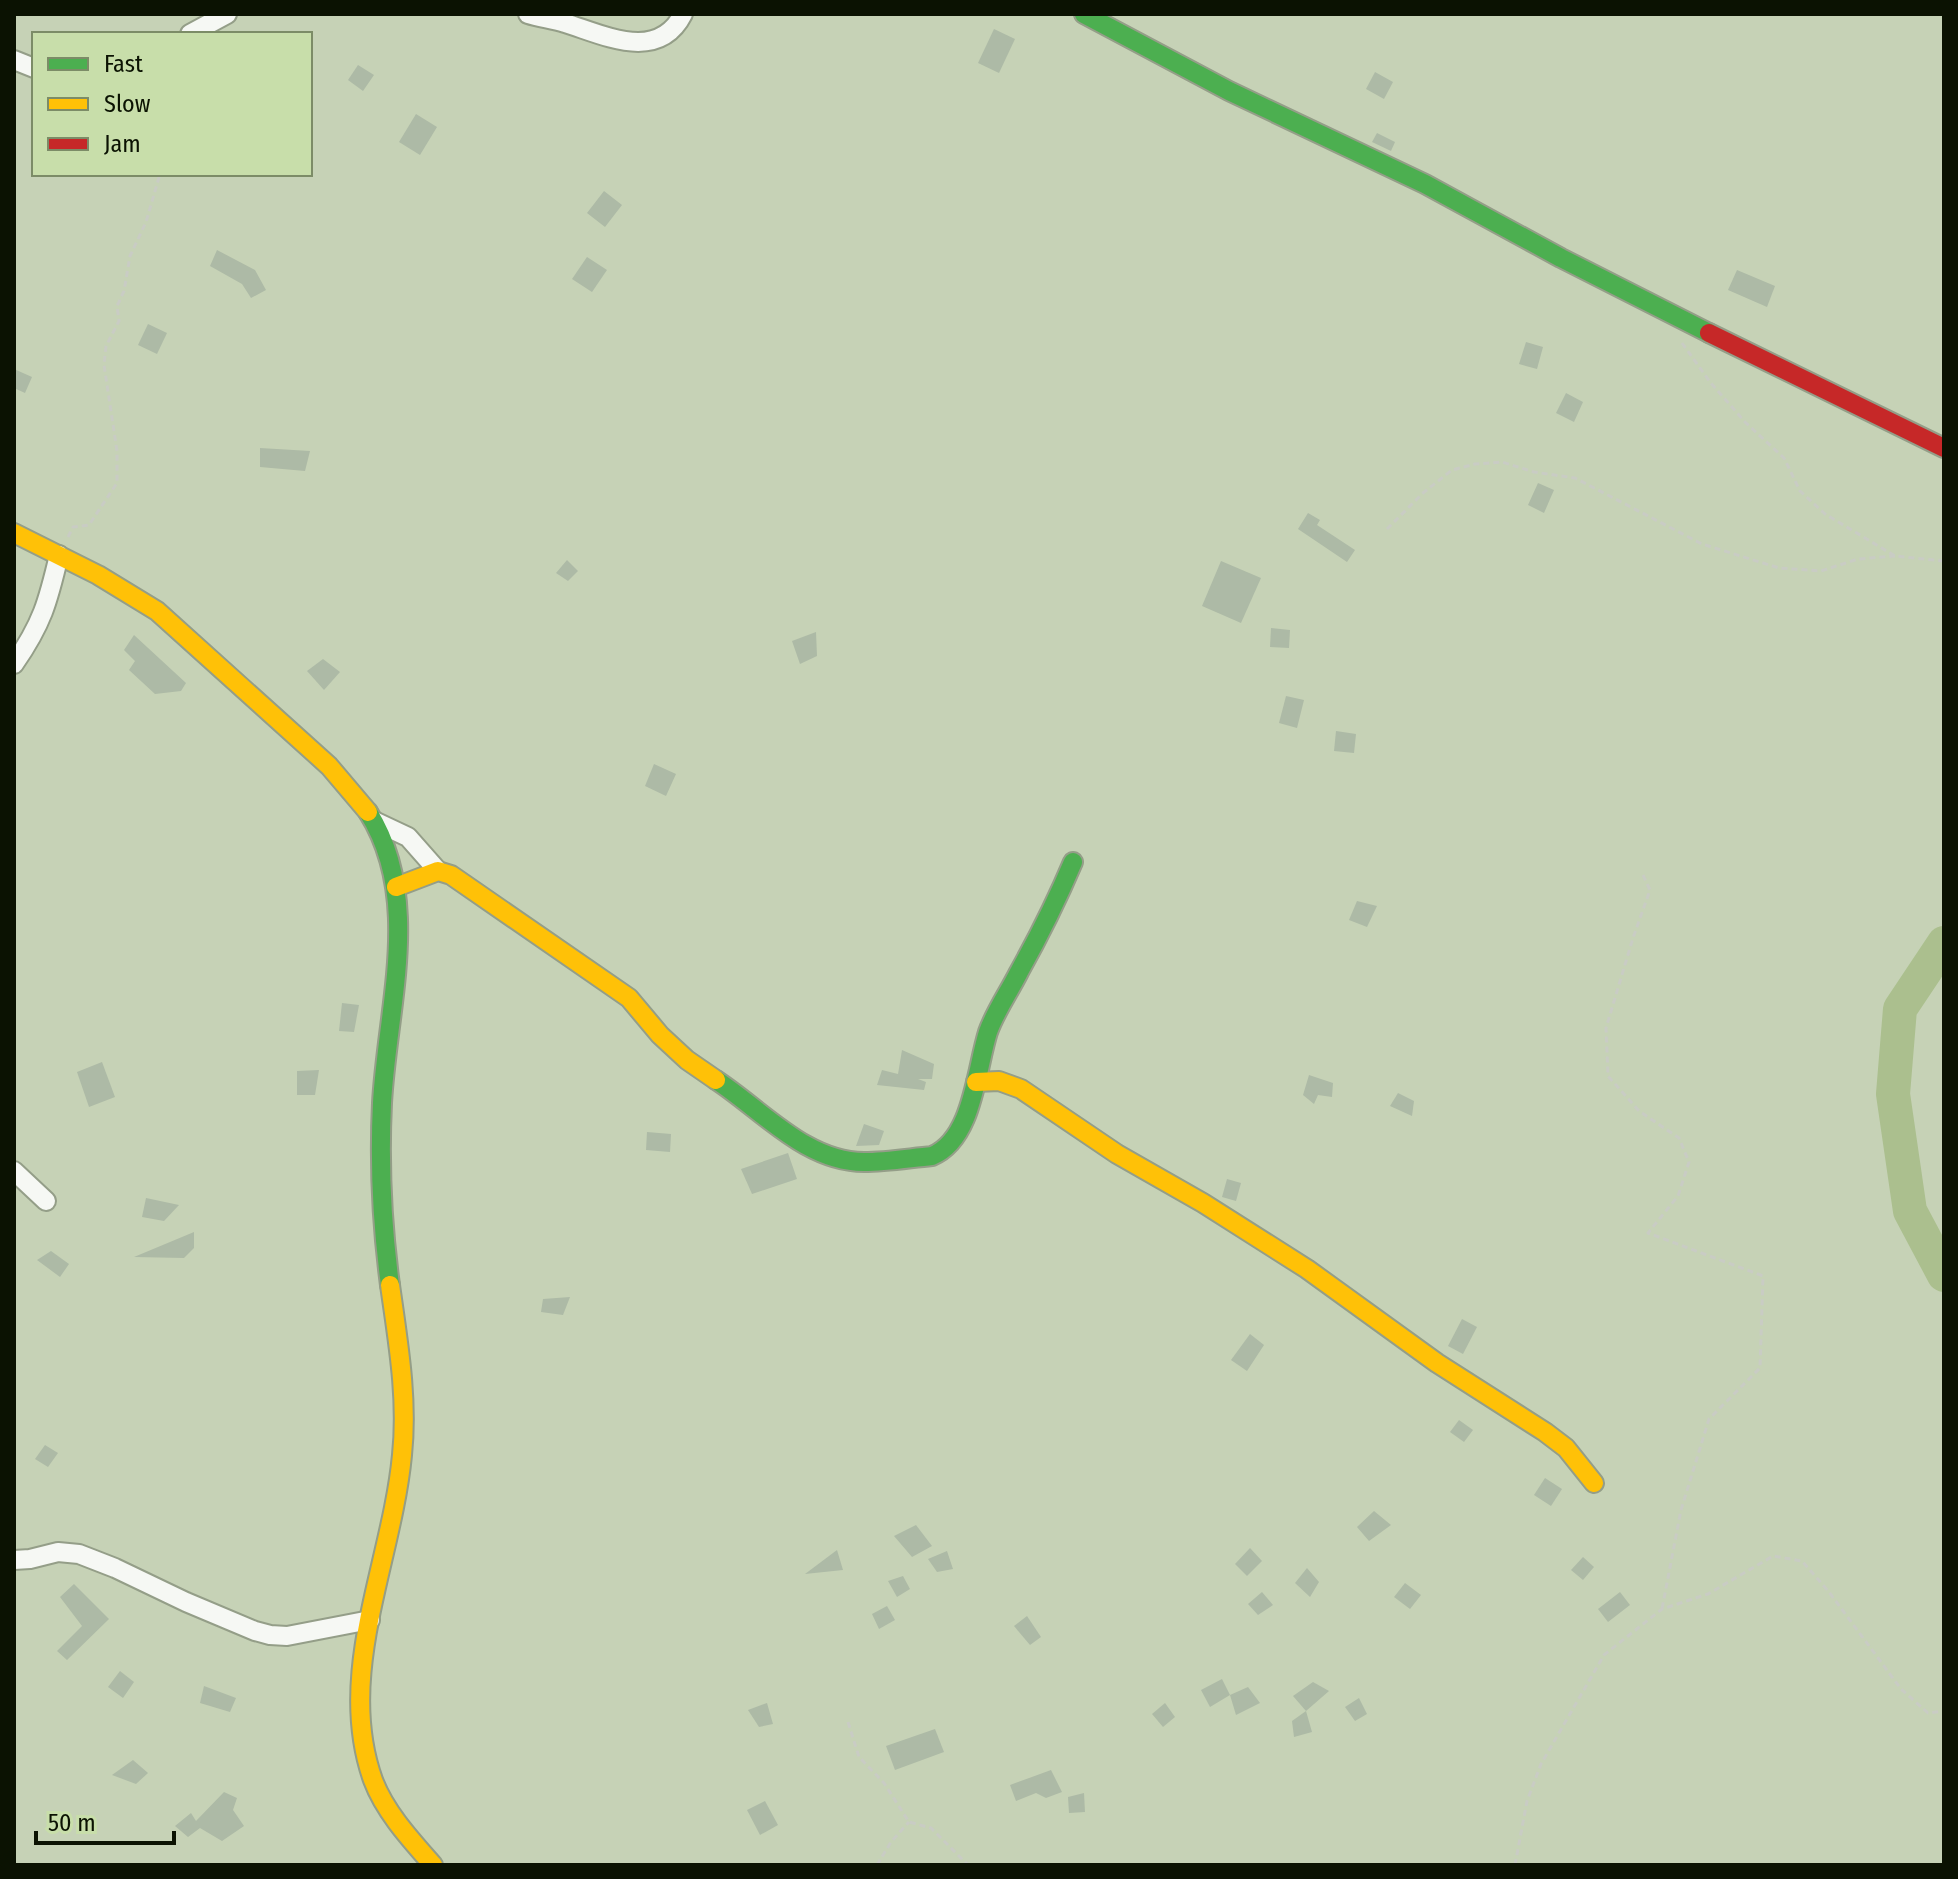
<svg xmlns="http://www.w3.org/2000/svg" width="1958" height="1879" viewBox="0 0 1958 1879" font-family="'Fira Sans Condensed',sans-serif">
<rect width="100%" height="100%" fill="#c6d2b6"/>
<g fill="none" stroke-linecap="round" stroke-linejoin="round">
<path stroke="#abbf8e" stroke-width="34" d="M1944,943L1900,1009L1893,1094L1910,1211L1944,1275"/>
</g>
<g fill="#adbaa6">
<path d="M994,29L1015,39L999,73L978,63Z"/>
<path d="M358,65L374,75L363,91L348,80Z"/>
<path d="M1375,72L1393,82L1384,99L1366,89Z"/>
<path d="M416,114L437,127L420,155L399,142Z"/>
<path d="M1377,133L1395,142L1391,151L1372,142Z"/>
<path d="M604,191L622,205L605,227L587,213Z"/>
<path d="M217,250L255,270L266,290L251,298L242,284L210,266Z"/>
<path d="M587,257L607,270L592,292L572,279Z"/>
<path d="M1737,270L1775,286L1767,307L1728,290Z"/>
<path d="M148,324L167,333L157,354L138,345Z"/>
<path d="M1526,342L1543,347L1537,369L1519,364Z"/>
<path d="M14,369L32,377L25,393L14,388Z"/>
<path d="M1566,393L1583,402L1574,422L1556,413Z"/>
<path d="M260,448L310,451L305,471L260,467Z"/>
<path d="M1538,483L1554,490L1544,513L1528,505Z"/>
<path d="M1308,513L1320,520L1317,525L1355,550L1347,562L1298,529Z"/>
<path d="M567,560L578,571L568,581L556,573Z"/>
<path d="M1221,561L1261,578L1241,623L1202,606Z"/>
<path d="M1271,628L1290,630L1289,648L1270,647Z"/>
<path d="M816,632L817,656L800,664L792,641Z"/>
<path d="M134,635L186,683L181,691L155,694L129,670L135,661L124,650Z"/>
<path d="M323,659L340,672L324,690L307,671Z"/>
<path d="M1286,696L1304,700L1297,728L1279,723Z"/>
<path d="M1336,731L1356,734L1354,753L1334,751Z"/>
<path d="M654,764L676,774L666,796L645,786Z"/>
<path d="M1357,901L1377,906L1367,927L1349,920Z"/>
<path d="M342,1003L359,1005L354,1032L339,1031Z"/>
<path d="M902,1050L934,1064L932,1079H918L926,1082L924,1090L877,1085L882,1070L898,1074Z"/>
<path d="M102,1062L115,1097L89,1107L77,1072Z"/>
<path d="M319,1070L315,1095H297V1071Z"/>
<path d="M1309,1075L1333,1083L1332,1097L1318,1095L1314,1104L1303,1095Z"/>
<path d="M1398,1093L1414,1101L1412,1116L1390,1106Z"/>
<path d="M864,1124L884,1131L879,1145L856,1146Z"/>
<path d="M647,1132L671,1134L670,1152L646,1150Z"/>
<path d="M788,1153L797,1179L752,1194L741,1169Z"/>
<path d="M1227,1179L1241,1183L1236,1201L1222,1197Z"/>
<path d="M146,1198L179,1205L164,1221L142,1217Z"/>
<path d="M194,1232V1248L184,1258L134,1257Z"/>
<path d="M51,1251L69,1264L60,1277L37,1260Z"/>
<path d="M570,1297L563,1315L541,1312L543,1299Z"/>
<path d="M1462,1319L1477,1327L1463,1354L1448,1346Z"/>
<path d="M1250,1334L1264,1345L1247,1371L1231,1360Z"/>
<path d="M1459,1420L1473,1430L1464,1442L1450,1432Z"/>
<path d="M45,1445L58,1453L48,1467L35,1459Z"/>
<path d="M1545,1478L1562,1489L1551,1506L1534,1495Z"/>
<path d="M1374,1511L1391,1525L1369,1541L1357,1527Z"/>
<path d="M916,1525L932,1546L912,1557L894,1536Z"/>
<path d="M1250,1548L1262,1561L1247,1576L1235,1564Z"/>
<path d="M837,1550L843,1570L805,1574Z"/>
<path d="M947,1551L953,1569L937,1572L928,1559Z"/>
<path d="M1583,1557L1594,1567L1583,1580L1571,1570Z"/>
<path d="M1307,1568L1319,1582L1310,1597L1295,1583Z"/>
<path d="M903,1576L910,1589L897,1597L888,1581Z"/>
<path d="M1405,1583L1421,1595L1410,1609L1394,1597Z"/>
<path d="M74,1584L109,1619L67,1660L57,1651L82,1626L60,1597Z"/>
<path d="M1262,1592L1273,1605L1258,1615L1248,1604Z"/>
<path d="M1620,1592L1630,1605L1608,1622L1598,1609Z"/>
<path d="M887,1606L895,1620L879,1629L872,1614Z"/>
<path d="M1027,1616L1041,1637L1030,1645L1014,1626Z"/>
<path d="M120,1671L134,1682L123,1698L108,1687Z"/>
<path d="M1222,1679L1230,1695L1210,1707L1201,1690Z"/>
<path d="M1313,1682L1329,1691L1306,1711L1293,1696Z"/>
<path d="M204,1686L236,1698L230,1712L200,1703Z"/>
<path d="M1248,1687L1260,1703L1236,1715L1230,1695Z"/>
<path d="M1359,1698L1367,1714L1355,1721L1345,1707Z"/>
<path d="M767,1703L773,1724L759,1727L748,1710Z"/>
<path d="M1165,1703L1175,1717L1163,1727L1152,1714Z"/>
<path d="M1306,1711L1312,1732L1294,1737L1292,1721Z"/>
<path d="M935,1729L944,1752L895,1770L886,1746Z"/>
<path d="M133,1760L148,1773L136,1784L112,1775Z"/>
<path d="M1051,1770L1062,1792L1046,1798L1036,1793L1016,1801L1010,1785Z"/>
<path d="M224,1792L237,1798L233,1810L244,1826L222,1841L200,1828L188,1837L175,1826L191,1813L196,1821Z"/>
<path d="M1084,1793L1085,1812L1069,1813L1068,1797Z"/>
<path d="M765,1801L778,1825L760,1835L747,1810Z"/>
</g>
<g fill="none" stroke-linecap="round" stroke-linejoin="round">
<g stroke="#949e88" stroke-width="22">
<g id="street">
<path d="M528,14C540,18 553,19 565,23C604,35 658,63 683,14"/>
<path d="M190,34L227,14"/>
<path d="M14,60L34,68"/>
<path d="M14,664C42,624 48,602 59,555"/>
<path d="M374,821L408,837L438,871"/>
<path d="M14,1171L46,1201"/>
<path d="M14,1560L30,1559L58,1552L79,1554L115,1568L186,1602L255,1631L270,1635L287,1636L370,1620"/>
</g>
</g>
<g stroke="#949e88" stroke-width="22">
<g id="fast">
<path d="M1084,14L1229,91L1425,184L1561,258L1709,333"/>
<path d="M368,812C423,899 387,1008 382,1103C379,1165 382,1225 390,1285"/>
<path d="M716,1080C762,1110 806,1162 864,1162C887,1162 910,1158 932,1156C973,1139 976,1070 988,1032C995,1012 1009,992 1019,972C1039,936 1057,900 1073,862"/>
</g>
</g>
<g stroke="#949e88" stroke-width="22">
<g id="slow">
<path d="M14,533L98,575L157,611L329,766L368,812"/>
<path d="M396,887L438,871L451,875L629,998L660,1035L687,1060L716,1080"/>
<path d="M976,1082L999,1081L1021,1089L1117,1154L1203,1203L1307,1269L1437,1363L1545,1432L1566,1448L1594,1483"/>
<path d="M390,1285C398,1342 408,1398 402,1455C392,1562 335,1674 373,1780C385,1812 411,1840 433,1865"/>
</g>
</g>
<g stroke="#949e88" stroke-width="22">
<path id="jam" d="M1709,333L1944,448"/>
</g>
<g stroke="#c9ccc4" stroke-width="3" stroke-dasharray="6 4" stroke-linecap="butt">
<path d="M1682,343L1710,382L1745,422L1784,458L1800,491L1825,514L1895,556L1944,561"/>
<path d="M1387,529L1423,493L1452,470L1475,464L1502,462L1534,472L1575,478L1702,544L1779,568L1821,571L1858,559L1895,556"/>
<path d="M68,537L73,527L89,525L117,483V451L104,365L106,346L119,321L117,306L124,291L130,256L146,222L160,174"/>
<path d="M1643,875L1650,890L1633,938L1606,1028L1608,1076L1639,1111L1679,1138L1689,1162L1678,1196L1648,1233L1763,1276L1760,1368L1709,1419L1681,1510L1662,1609"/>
<path d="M848,1722L859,1757L884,1783L909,1822L931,1828L968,1865"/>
<path d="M877,1865L891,1842L909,1822"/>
<path d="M1515,1865L1527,1801L1541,1764L1604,1655L1662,1609L1708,1594L1773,1556L1802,1561L1829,1592L1901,1689L1928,1713L1944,1711"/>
</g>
<use href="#street" stroke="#f6f8f4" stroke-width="18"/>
<use href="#fast" stroke="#4caf50" stroke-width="18"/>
<use href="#slow" stroke="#ffc107" stroke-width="18"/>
<use href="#jam" stroke="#c62828" stroke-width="18"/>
</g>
<rect width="1958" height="1879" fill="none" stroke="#0b1202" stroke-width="32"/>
<rect x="32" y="32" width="280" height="144" fill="#c8deaa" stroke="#7c8c67" stroke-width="2"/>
<rect x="48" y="58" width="40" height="12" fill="#4caf50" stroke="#7c8c67" stroke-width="2"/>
<text x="104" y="72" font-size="24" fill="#0b1202">Fast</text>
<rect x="48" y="98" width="40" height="12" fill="#ffc107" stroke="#7c8c67" stroke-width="2"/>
<text x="104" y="112" font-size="24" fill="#0b1202">Slow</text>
<rect x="48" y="138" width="40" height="12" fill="#c62828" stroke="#7c8c67" stroke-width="2"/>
<text x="104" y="152" font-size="24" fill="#0b1202">Jam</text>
<path d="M36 1831v12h138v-12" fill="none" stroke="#0b1202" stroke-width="4"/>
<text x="48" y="1831" font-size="24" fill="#0b1202" stroke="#c8deaa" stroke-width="6" paint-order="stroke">50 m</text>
</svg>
